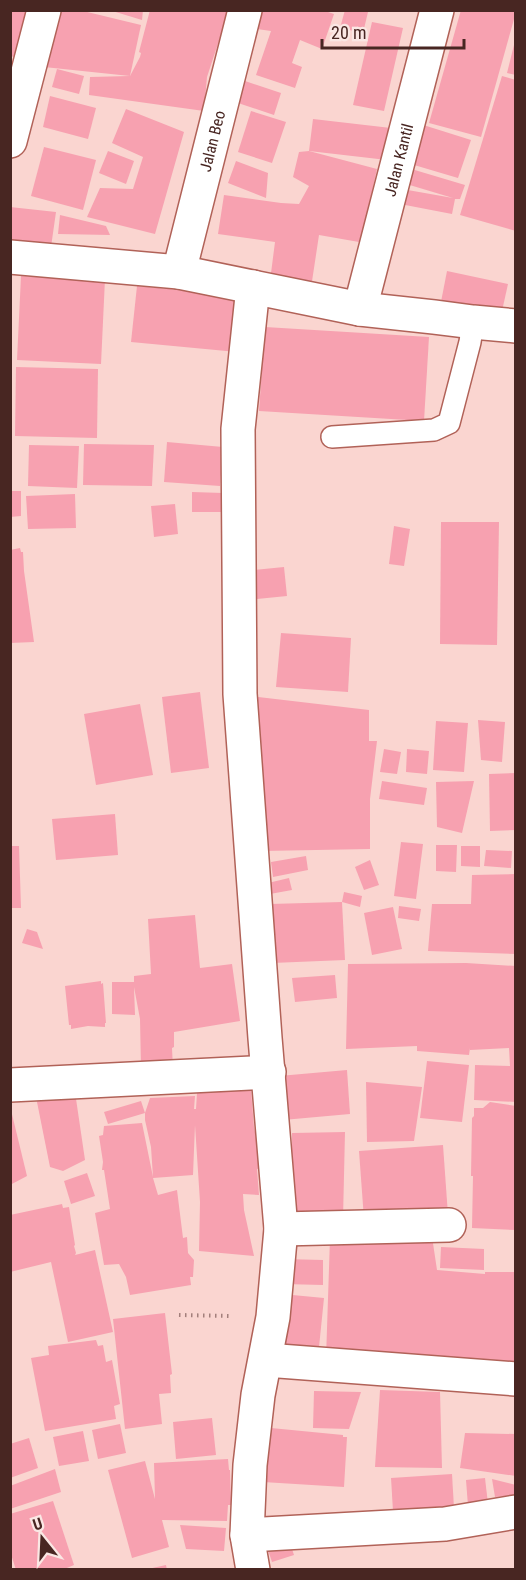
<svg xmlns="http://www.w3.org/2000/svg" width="526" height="1580" viewBox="0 0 526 1580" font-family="'Roboto Condensed',sans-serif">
<rect width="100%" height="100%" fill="#fad5d0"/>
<g fill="#f7a1b0">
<path d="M10,10H29L19,58L10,56Z"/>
<path d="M60,10H79L141,25L130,76L44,67Z"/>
<path d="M109,10H143L142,20Z"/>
<path d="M150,10H229L207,77L204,111L89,95L90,77L130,76L140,57L141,53L139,52Z"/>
<path d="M263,10H322L334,14L322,49L300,40L292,63L302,67L295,88L256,75L271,31L257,29Z"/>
<path d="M345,10H362L368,12L363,33L340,28Z"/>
<path d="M461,10H508L516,12L481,137L429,123Z"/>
<path d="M372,22L403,28L384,111L353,105Z"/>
<path d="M515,41H516V75L507,73Z"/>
<path d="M57,69L84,76L79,94L52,87Z"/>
<path d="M502,76L516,80V231L460,215Z"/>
<path d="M245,81L281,93L274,115L238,103Z"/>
<path d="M50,96L96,108L88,139L43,127Z"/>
<path d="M126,109L184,132L155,234L87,217L100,188L133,189L143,157L112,143Z"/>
<path d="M251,111L286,122L272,163L238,152Z"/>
<path d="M313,119L391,128L387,160L309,151Z"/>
<path d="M417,123L471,140L458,178L404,162Z"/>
<path d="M44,147L96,160L83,210L31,196Z"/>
<path d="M108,151L134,161L126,184L99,173Z"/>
<path d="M309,151L377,169L366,218L359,242L319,235L311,288L270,281L275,242L218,234L224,195L281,203L299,204L309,186L293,177L299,152Z"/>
<path d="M236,161L268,173L266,198L228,183Z"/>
<path d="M408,168L465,185L460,199H455L452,214L400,204L402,189L453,198L403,183Z"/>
<path d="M10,207L56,212L51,247L10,241Z"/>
<path d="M60,215L106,226L110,235L58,234Z"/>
<path d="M447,271L508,284L500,320L440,307Z"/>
<path d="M21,276L105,279L101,364L17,360Z"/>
<path d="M137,286L242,296L237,352L131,342Z"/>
<path d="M265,327L429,337L424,421L259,411Z"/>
<path d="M16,367L98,369L97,438L15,436Z"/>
<path d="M167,442L223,447L220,486L164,482Z"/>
<path d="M84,444L154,445L152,486L83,485Z"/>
<path d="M29,445L79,446L77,488L28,486Z"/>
<path d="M10,491H21V516L10,517Z"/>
<path d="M192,492L223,493V512H192Z"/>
<path d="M75,494L76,528L28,529L26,496Z"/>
<path d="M175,504L178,534L154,537L151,506Z"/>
<path d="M441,522H499L497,645L440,644Z"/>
<path d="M394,526L410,529L404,566L389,564Z"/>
<path d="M20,548L21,552H23L24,571L34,642L10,643V550Z"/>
<path d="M284,567L287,596L257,599L254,570Z"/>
<path d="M281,633L351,638L348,692L276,687Z"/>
<path d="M200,692L209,768L171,773L162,697Z"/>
<path d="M249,696L369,710V741H377L370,799V849L262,851Z"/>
<path d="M140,704L153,775L96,785L84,714Z"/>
<path d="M478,720L505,722L502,762L481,760Z"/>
<path d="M436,721L468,723L464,772L433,770Z"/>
<path d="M384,749L401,752L397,774L380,772Z"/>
<path d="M407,749L429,751L427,774L406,772Z"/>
<path d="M516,773V830L490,831L489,774Z"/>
<path d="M382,781L427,788L424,805L379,799Z"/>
<path d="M474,781L462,833L437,827L436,782Z"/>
<path d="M115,814L118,855L56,860L52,819Z"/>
<path d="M401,842L423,844L416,899L394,896Z"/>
<path d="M436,845H457L456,872L436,871Z"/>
<path d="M10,846H19L21,908H10Z"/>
<path d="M461,846H480V867L461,866Z"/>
<path d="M486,850L512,851L511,868L484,866Z"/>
<path d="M306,856L308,870L273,877L271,862Z"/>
<path d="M370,860L379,885L364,890L355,867Z"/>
<path d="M516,874V954L428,951L432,904H471L472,875Z"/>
<path d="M289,878L292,890L270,894L268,883Z"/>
<path d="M344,892L362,896L360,907L342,902Z"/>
<path d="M342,902L345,960L272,963L270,904Z"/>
<path d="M399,906L421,909L419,921L398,918Z"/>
<path d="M393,907L402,949L372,955L364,913Z"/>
<path d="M195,915L200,968L232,964L240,1021L174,1032V1047L172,1048L173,1069L141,1068L140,1019L134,987L135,1015L112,1014V982H134V976L151,974L148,919Z"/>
<path d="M27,929L37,932L43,949L22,943Z"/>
<path d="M466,963L516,966V1102L474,1100L475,1065L510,1066L509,1048L470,1050V1048L469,1055L417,1051V1046L346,1049L348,964Z"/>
<path d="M335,975L337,998L295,1002L292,978Z"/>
<path d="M101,981V984L103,983L106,1023H105V1027L88,1026L71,1029V1025H69L65,986Z"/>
<path d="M427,1061L469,1065L462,1122L420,1118Z"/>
<path d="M347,1070L350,1114L283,1120L279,1076Z"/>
<path d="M366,1082L422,1087L414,1141L367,1142Z"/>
<path d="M251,1090L254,1127L262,1168L257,1169L259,1195L243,1194L244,1210L254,1256L199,1251L200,1202L195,1125L193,1175L153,1178L158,1195L177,1190L183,1238L187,1237L188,1253L194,1260L193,1277H190L191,1285L130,1295L126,1277L119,1264L104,1265L95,1213L110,1209L104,1170H102L103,1162L99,1136L103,1135L104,1126L142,1123L153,1177L151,1147L145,1120V1113L150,1098L195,1096L194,1109H196L197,1093Z"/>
<path d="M75,1092L85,1160L63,1171L50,1167L36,1097Z"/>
<path d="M141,1101L145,1113L108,1124L104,1112Z"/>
<path d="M490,1102L516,1106V1230L472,1228L473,1176H471L472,1118L474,1116V1108H483Z"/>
<path d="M10,1106L27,1176L10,1185Z"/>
<path d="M345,1132L343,1219L292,1222V1133Z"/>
<path d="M443,1145L448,1215L364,1219L359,1151Z"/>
<path d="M87,1173L95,1196L71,1204L64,1181Z"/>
<path d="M62,1204L63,1208L69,1207L75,1245L74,1246L76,1253L75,1255L95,1250L113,1332L68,1342L51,1262L10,1272V1215Z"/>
<path d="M431,1230L437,1270L485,1274V1272H516V1366L326,1359L330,1238Z"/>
<path d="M441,1247L484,1249V1270L440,1268Z"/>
<path d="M283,1259L323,1260V1285L283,1284Z"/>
<path d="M282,1294L324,1298L318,1357L276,1353Z"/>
<path d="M165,1313L172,1374L170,1375L171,1393L159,1394L162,1424L125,1429L113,1319Z"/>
<path d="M96,1340L98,1346L103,1345L106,1362L112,1360L120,1404L114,1406L116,1419L45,1431L31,1358L49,1355L48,1346Z"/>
<path d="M380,1390L440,1392L442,1468L375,1467Z"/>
<path d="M314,1391L361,1392L349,1429L313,1428Z"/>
<path d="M212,1418L216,1455L176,1459L173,1422Z"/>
<path d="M120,1424L126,1453L98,1459L92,1430Z"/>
<path d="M271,1428L343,1435V1437H347L344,1487L263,1482Z"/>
<path d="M83,1431L89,1461L59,1466L53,1437Z"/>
<path d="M465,1433L516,1434V1476L460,1468Z"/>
<path d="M29,1438L38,1468L10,1478V1444Z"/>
<path d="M228,1459L229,1470H230L231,1505H228L227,1521L162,1520L169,1547L132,1558L108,1470L145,1461L155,1499L154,1463Z"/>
<path d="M55,1469L61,1492L10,1509V1486Z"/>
<path d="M452,1474L454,1508L393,1511L391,1478Z"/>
<path d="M485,1478L488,1504L468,1506L466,1480Z"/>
<path d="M492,1479L516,1485V1495L495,1497Z"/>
<path d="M53,1501L74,1565L62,1570H16L10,1551V1514Z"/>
<path d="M180,1525L226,1528L224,1551L186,1549Z"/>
<path d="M288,1537L294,1555L272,1562L266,1544Z"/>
<path d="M166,1565L167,1570H149L148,1569Z"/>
</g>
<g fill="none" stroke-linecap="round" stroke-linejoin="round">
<g stroke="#b16258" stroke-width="24">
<path id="lane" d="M332,437L434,430L449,423L470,342L473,322"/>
</g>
<g stroke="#b16258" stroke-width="36">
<g id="street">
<path d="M10,141L44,10"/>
<path d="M10,257L179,272L360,309L434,317L473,322L516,326"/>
<path id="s1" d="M179,272L245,10"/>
<path id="s2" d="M360,309L437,10"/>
<path d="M10,1085L269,1072"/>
<path d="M281,1229L449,1225"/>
<path d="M266,1360L516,1379"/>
<path d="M247,1535L445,1524L516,1512"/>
<path d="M253,1570L247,1535L250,1465L258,1395L273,1317L281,1229L265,1038L240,694L238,429L253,287"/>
</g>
</g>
<path stroke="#a37f7b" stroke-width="4" stroke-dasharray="1.5 4.5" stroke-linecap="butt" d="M179,1315L230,1316"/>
<use href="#lane" stroke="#fff" stroke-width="21"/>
<use href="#street" stroke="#fff" stroke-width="33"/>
</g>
<g text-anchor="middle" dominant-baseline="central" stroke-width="4.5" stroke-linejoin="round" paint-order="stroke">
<g font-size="16" fill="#482622" stroke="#fae7e4">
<text stroke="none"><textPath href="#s1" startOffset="135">Jalan Beo</textPath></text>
<text stroke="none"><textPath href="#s2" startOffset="154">Jalan Kantil</textPath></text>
</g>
</g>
<rect width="526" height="1580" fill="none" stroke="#482622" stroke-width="24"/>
<g transform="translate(42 1538) rotate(342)" stroke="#fae7e4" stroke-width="4.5" paint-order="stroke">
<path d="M0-4.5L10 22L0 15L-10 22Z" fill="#482622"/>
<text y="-9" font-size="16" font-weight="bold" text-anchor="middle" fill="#482622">U</text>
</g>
<path d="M322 39v9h142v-9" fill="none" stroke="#482622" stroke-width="3"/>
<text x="331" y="39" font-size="18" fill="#482622" stroke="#fae7e4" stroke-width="4.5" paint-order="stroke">20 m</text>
</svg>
